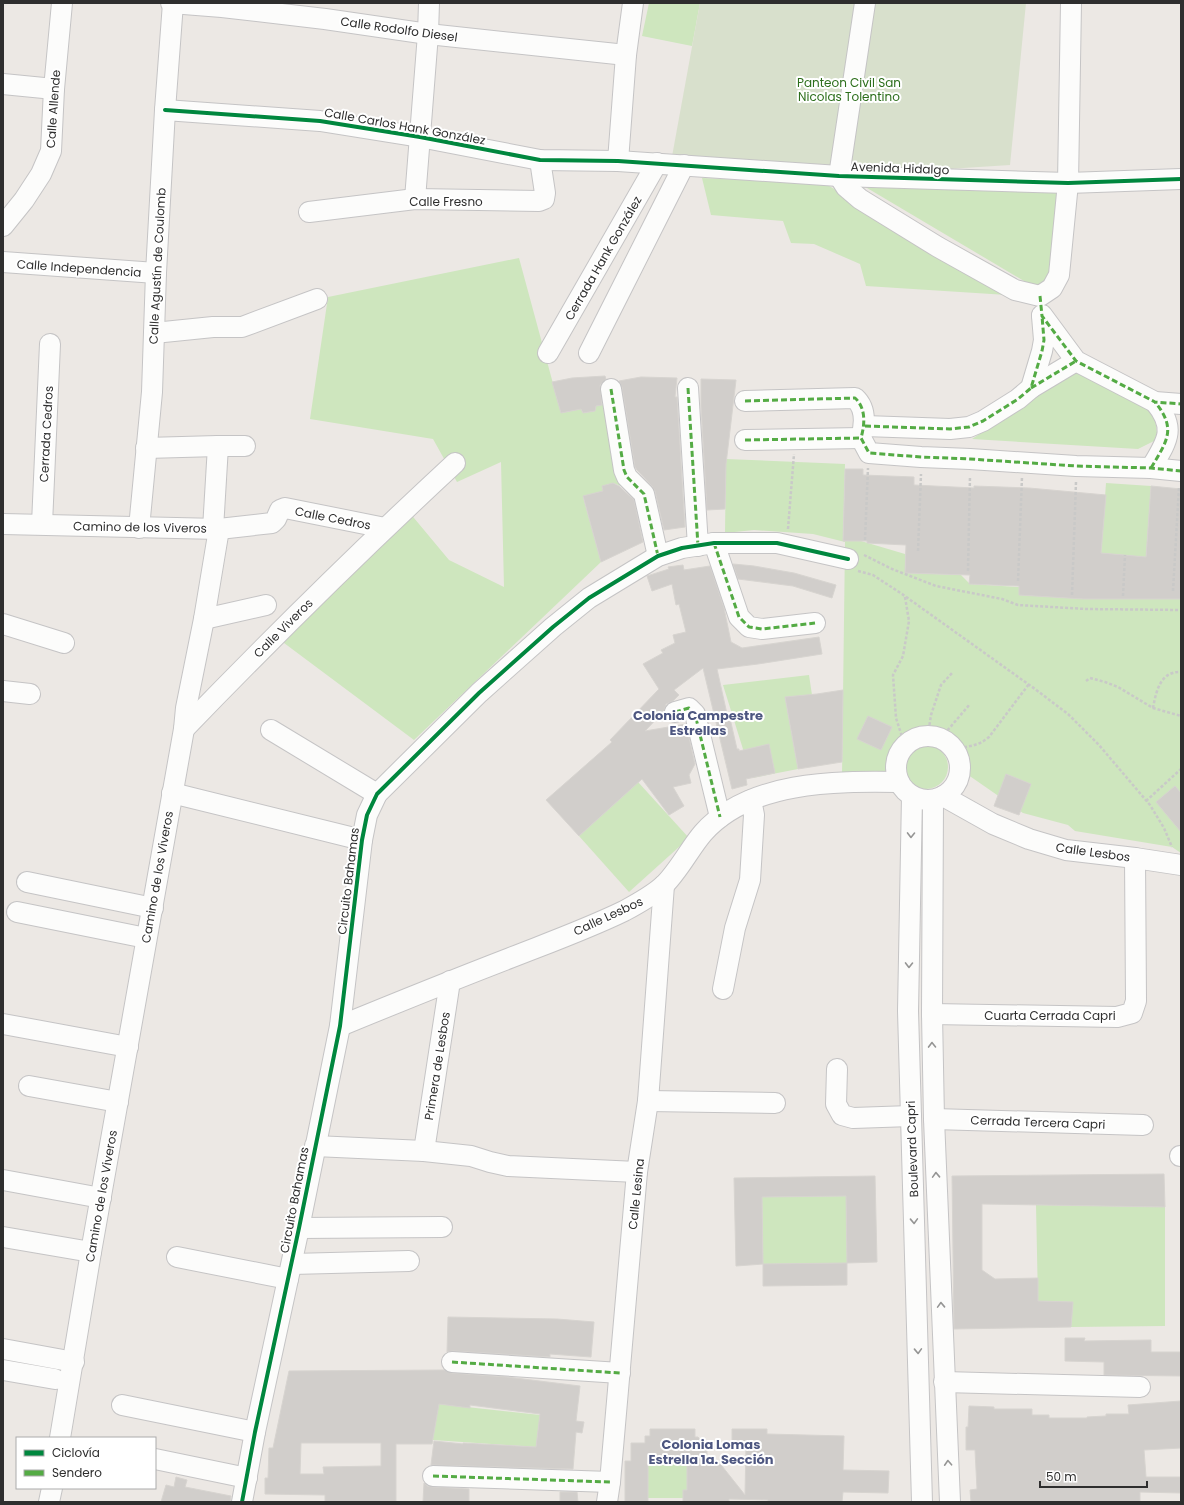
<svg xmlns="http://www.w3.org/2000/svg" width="1184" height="1505" viewBox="0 0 1184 1505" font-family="Poppins,sans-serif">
<rect width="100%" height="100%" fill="#ece8e4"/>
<g fill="#cee6be">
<path d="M649,3H700L692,46L642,36Z"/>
<path d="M702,178L826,184L1007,295L866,286L860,264L814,244L791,243L783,221L711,215Z"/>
<path d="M1060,184L1053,265L1043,287H1034L862,185Z"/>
<path d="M519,258L561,413L581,409L583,413L595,411L596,406L611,403L621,486L613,483L603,491L583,497L601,562L414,740L280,640L409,512L449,560L504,587L501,462L457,482L433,439L310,419L328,297Z"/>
<path d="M1074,371L1084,374L1142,401L1155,419L1157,433L1154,441L1138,449L972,439Z"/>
<path d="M726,459L845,464L843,541H861L905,554V573L961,575L970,584L1019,587V595L1084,599H1181V853L1172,847L1075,831L1068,825L1023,813L961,770C961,763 960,756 956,750C943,730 913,731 900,750C896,757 896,764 895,771L842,775L845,542L813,534L754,530L725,533Z"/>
<path d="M1106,483L1151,486L1146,557L1101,553Z"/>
<path d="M809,675L812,695L785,697L798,769L752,778L723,685Z"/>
<circle cx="926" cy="767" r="22"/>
<path d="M638,782L689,838L629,892L579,836Z"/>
<path d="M846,1196L847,1263L763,1264L762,1197Z"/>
<path d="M1036,1205L1165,1207V1326L1071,1327L1072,1302L1038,1301Z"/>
<path d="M442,1389L439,1404L540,1415L536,1447L433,1440L432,1444L378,1443L379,1393Z"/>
<path d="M648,1461H687V1490H683V1498H648Z"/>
</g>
<path fill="#d8e0cc" d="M700,3H1026L1010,165L839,176L671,162Z"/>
<g fill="#d1cecb" stroke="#d7d4d0" fill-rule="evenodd">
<path d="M605,376L606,379L600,385L602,405L596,406L595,411L583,413L581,409L561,413L552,382L572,378Z"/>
<path d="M641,377L677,378L675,397H677L685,527L664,530L655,491L652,486L637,470L635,467L622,387L619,381Z"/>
<path d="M701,379L736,380L726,464L725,509L707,510L701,406Z"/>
<path d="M845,469H863V475L914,477V485L974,488V486L1029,488L1106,495L1101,553L1146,557L1151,486L1181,489V599H1084L1019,595V586L969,584L970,575L905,573L906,545L867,543V541H843Z"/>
<path d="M613,483L619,486L634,500L643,542L601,562L583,496L603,491L602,486Z"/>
<path d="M733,564L754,566L794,573L836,585L832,598L793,586L738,579Z"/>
<path d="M683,565L684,570L710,566L724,608L731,642L742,648L819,637L822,654L758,664L717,669L727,714H729L737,749H739V751L769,744L775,773L746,779L747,785L732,789L703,668L674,690L679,695L673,701L666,704L664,711L645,731L686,724L695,764L689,775L691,783L673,787L684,806L669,815L642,779L579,836L546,800L612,742L610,740L659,689L643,664L663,653L661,650L675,643L673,635L686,632L679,604L676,605L672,584L652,591L647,576L669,569L668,567Z"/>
<path d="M843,690L842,762L798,769L785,697L817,694Z"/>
<path d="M868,716L892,727L881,750L857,739Z"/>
<path d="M1006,774L1031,784L1019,815L994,806Z"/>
<path d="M1175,786L1181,793V832L1156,802Z"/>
<path d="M1164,1174L1165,1207L982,1204V1270L995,1279L1038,1278V1301L1073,1302L1071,1327L954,1329L952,1176Z"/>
<path d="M875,1176L877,1262L847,1263L846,1196L762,1197L763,1264L736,1266L734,1178Z"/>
<path d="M847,1263V1285L763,1286V1264Z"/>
<path d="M448,1317L557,1319L594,1322L591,1357L550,1354V1357L453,1351L447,1352Z"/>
<path d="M1065,1338H1085L1084,1341L1151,1340V1352H1181V1376L1104,1375V1362L1065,1361Z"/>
<path d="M444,1370L451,1373L507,1377L580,1386L576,1421L584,1422L582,1433L576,1432L573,1469L431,1465L434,1441L463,1444V1443L536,1447L540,1414L470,1405V1408L439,1404L432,1444H396V1502H325V1495L265,1494V1478H268L269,1448H273L289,1371ZM301,1443H381V1466L323,1467L324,1474H300Z"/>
<path d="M1181,1401V1448L1144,1450L1146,1477H1181V1493L1140,1492V1502H971L970,1490L977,1489L975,1450H966V1427H968L969,1406L994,1407V1409H1032V1415H1049V1418H1087V1417L1106,1416V1414H1129L1128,1405Z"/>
<path d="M650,1429H695V1437H698L707,1448V1461H718L745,1495L746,1446H732V1429H767V1434L844,1436L843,1470L889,1471L888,1493L843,1492L842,1502H768V1500L729,1499V1502H683V1490H687V1461L648,1460V1502H625V1461H631V1443H645V1436H650Z"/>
<path d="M176,1477L187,1480L185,1487L231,1496L230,1502H161L166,1485L174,1487Z"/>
<path d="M424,1483L427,1486L433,1487L469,1489V1502H423Z"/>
<path d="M560,1492H577L578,1502H560Z"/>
</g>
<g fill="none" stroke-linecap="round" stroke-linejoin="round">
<g stroke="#c5c4c5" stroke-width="22">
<g id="minor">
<path d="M171,3L222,7L325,19L428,34L626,55"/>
<path d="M865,3L839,176L846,187L860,199L938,247L1015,290L1040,296L1052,288L1059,275L1068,183L1071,3"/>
<path d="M3,84L54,89"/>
<path d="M165,110L320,121L420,137L540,160L618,161L839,176L1068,183L1181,179"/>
<path d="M618,161L626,55L633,3"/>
<path d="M415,199L428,34L429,3"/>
<path d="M309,212L415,199L539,201L544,199L545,193L540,160"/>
<path d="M3,226L24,200L41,174L51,151L54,89L62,3"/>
<path d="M3,262L156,273"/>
<path d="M1042,315L1076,361L1155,402L1181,404"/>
<path d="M154,333L213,327H242L317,299"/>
<path d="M548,353L657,163"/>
<path d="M589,353L684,165"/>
<path d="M688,388L698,546"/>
<path d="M1031,388L1076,361"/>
<path d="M611,389L624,470L627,477L644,494L658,556"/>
<path d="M745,401L855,398C866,408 865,424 861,438L869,453L921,457L970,459L1076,466L1151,468L1181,471"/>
<path d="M865,426L950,429L969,427L983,421L1018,399L1031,388L1042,351L1044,340L1042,316"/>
<path d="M745,440L861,438"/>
<path d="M146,448L218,446H245"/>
<path d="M1151,468C1167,441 1177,429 1155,402"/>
<path d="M3,524L219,529L272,523L276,519L280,510L285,508L385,528"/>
<path d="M42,524L50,344"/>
<path d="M139,528L152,392L156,273L165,110L173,3"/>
<path d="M213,529L218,446"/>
<path d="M714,543L739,617L749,627L762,629L815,623"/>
<path d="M204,619L266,605"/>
<path d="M3,624L64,643"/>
<path d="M3,691L30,694"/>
<path d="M675,712L689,708L695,714L720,817"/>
<path d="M184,729C272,638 362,549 455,463"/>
<path d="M271,730L377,794"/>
<circle cx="928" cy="768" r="32"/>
<path d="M172,793L362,840"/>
<path d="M912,796L908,1011L922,1502"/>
<path d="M943,796L993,824L1029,839L1066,850L1135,858L1181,865"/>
<path d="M933,800L932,1014L934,1119L950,1502"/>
<path d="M27,882L153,908"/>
<path d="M17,912L146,938"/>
<path d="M723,989L735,928L750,880L754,815L751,800"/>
<path d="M932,1014L1117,1017L1132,1013L1136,1001L1135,858"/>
<path d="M3,1024L128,1047"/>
<path d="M340,1026C396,1003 453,980 510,958C548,943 587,929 624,911C637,904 652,896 663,886C678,872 690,848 703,833C749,781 834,781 899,782"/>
<path d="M837,1069L836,1104L842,1115L853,1118L911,1116"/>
<path d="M29,1086L118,1102"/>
<path d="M648,1101L775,1103"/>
<path d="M934,1119L1143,1125"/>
<path d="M315,1146L424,1151L471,1156L490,1162L508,1166L637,1172"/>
<path d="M424,1151L450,981"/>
<path d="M1180,1156H1181"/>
<path d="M3,1180L101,1198"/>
<path d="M299,1228L442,1227"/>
<path d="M3,1237L91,1252"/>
<path d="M177,1257L288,1279"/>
<path d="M292,1264L409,1261"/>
<path d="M3,1349L74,1362"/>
<path d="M452,1362L620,1373"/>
<path d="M3,1370L55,1379"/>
<path d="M944,1382L1140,1387"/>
<path d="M122,1405L255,1432"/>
<path d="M60,1438L91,1252L184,729L186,708L204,619L219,529"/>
<path d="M155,1459L247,1478"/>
<path d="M433,1476L610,1482"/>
<path d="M49,1502L52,1488"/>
<path d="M242,1502L255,1432L299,1228L340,1026L362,840L367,815L377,794L479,693L553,627L589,598L658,556L682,548L714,543H777L848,559"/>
<path d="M607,1502L610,1482L637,1172L648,1101L664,885"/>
</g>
</g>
<g stroke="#c9c9c8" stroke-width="2.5" stroke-dasharray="3 2" stroke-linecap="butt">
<path d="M788,529L794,454"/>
<path d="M865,540L868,468"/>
<path d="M918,551L921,474"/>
<path d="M864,555L892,569L936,586L1002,599L1018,605L1086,609L1181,610"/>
<path d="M858,571L873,575L902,594L1035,689L1068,714L1099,745L1150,805L1164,828L1172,847"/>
<path d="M968,571L970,476"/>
<path d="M1018,581L1022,477"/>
<path d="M1173,591L1179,487"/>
<path d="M1072,595L1076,482"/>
<path d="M1123,596L1125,555"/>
<path d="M905,597L909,621L903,656L893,675L896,718L905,746"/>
<path d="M1086,681L1090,678L1105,682L1118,687L1153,708L1181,716"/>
<path d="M1153,708C1156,692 1160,671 1181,672"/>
<path d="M928,735L931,715L941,685L952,673"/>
<path d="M941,738L970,704"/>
<path d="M954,748C967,747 979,746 989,737L1029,684"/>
<path d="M1146,801L1181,769"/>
</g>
<use href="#minor" stroke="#fcfcfb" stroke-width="20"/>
<g stroke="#54ab44" stroke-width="3" stroke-dasharray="6 3" stroke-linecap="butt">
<path d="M1040,296L1042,316L1076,361L1155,402L1181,404"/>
<path d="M688,388L698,546"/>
<path d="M1031,388L1076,361"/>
<path d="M611,389L624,470L627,477L644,494L658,556"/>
<path d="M745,401L855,398C866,408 865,424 861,438L869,453L921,457L970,459L1076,466L1151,468L1181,471"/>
<path d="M865,426L950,429L969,427L983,421L1018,399L1031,388L1042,351L1044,340L1042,316"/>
<path d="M745,440L861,438"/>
<path d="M1151,468C1167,441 1177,429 1155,402"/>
<path d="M714,543L739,617L749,627L762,629L815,623"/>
<path d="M675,712L689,708L695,714L720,817"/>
<path d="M452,1362L620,1373"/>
<path d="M433,1476L610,1482"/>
</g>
<g stroke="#fff" stroke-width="6">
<g id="cycleway">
<path d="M165,110L320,121L420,137L540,160L618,161L839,176L1068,183L1181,179"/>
<path d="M242,1502L255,1432L299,1228L340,1026L362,840L367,815L377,794L479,693L553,627L589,598L658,556L682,548L714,543H777L848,559"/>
</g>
</g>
<use href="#cycleway" stroke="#00873e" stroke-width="4"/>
</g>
<defs><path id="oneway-chevron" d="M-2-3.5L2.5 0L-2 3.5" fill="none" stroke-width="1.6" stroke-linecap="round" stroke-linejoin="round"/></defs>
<g stroke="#959594">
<use href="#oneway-chevron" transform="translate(911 835) rotate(91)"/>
<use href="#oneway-chevron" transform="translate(909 965) rotate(91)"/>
<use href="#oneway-chevron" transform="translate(932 1045) rotate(-91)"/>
<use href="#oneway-chevron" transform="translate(936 1175) rotate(-92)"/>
<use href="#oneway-chevron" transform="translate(914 1221) rotate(88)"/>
<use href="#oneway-chevron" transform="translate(941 1305) rotate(-92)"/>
<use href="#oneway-chevron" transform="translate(918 1351) rotate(88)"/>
<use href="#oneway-chevron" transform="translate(948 1463) rotate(-93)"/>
</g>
<g text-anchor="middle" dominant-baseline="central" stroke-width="4" stroke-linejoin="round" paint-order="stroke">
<g font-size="12" fill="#2e2e2e" stroke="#fff">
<text transform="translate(399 29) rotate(8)">Calle Rodolfo Diesel</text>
<text transform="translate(53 109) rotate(-86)">Calle Allende</text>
<text transform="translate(405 126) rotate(10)">Calle Carlos Hank González</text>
<text transform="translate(900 168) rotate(2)">Avenida Hidalgo</text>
<text x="446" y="201">Calle Fresno</text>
<text transform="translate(603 258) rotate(-60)">Cerrada Hank González</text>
<text transform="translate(157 266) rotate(-87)">Calle Agustín de Coulomb</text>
<text transform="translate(79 268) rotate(4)">Calle Independencia</text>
<text transform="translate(46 434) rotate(-87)">Cerrada Cedros</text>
<text transform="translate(333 518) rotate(11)">Calle Cedros</text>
<text transform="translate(140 527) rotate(1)">Camino de los Viveros</text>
<text transform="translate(283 628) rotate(-45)">Calle Viveros</text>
<text transform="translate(1093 852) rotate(8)">Calle Lesbos</text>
<text transform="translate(157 877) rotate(-80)">Camino de los Viveros</text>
<text transform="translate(348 881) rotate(-83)">Circuito Bahamas</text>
<text transform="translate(608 916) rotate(-25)">Calle Lesbos</text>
<text x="1050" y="1015">Cuarta Cerrada Capri</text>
<text transform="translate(437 1066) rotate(-81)">Primera de Lesbos</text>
<text transform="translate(1038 1122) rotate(2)">Cerrada Tercera Capri</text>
<text transform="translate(912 1149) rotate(-92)">Boulevard Capri</text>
<text transform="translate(636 1194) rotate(-84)">Calle Lesina</text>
<text transform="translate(101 1196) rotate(-80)">Camino de los Viveros</text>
<text transform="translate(294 1200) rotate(-79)">Circuito Bahamas</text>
</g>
<g font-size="12" fill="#2c6e1b" stroke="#fff">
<text x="849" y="82">Panteon Civil San<tspan x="849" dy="14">Nicolas Tolentino</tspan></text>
</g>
<g font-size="13" font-weight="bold" fill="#4d5680" stroke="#fff">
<text x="698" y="715">Colonia Campestre<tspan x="698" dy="15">Estrellas</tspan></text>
<text x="711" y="1444">Colonia Lomas<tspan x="711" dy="15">Estrella 1a. Sección</tspan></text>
</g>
</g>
<rect width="1184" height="1505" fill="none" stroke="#2e2e2e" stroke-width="8"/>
<rect x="16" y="1437" width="140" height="52" fill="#ffffff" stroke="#ababab"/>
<rect x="24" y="1450" width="20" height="6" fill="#00873e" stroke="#ababab"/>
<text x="52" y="1457" font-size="12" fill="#2e2e2e">Ciclovía</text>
<rect x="24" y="1470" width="20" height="6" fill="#54ab44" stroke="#ababab"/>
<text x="52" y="1477" font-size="12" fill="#2e2e2e">Sendero</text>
<path d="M1040 1481v6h107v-6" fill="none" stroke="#2e2e2e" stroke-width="2"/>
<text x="1046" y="1481" font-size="12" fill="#2e2e2e" stroke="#ffffff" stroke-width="3" paint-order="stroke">50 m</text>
</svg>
